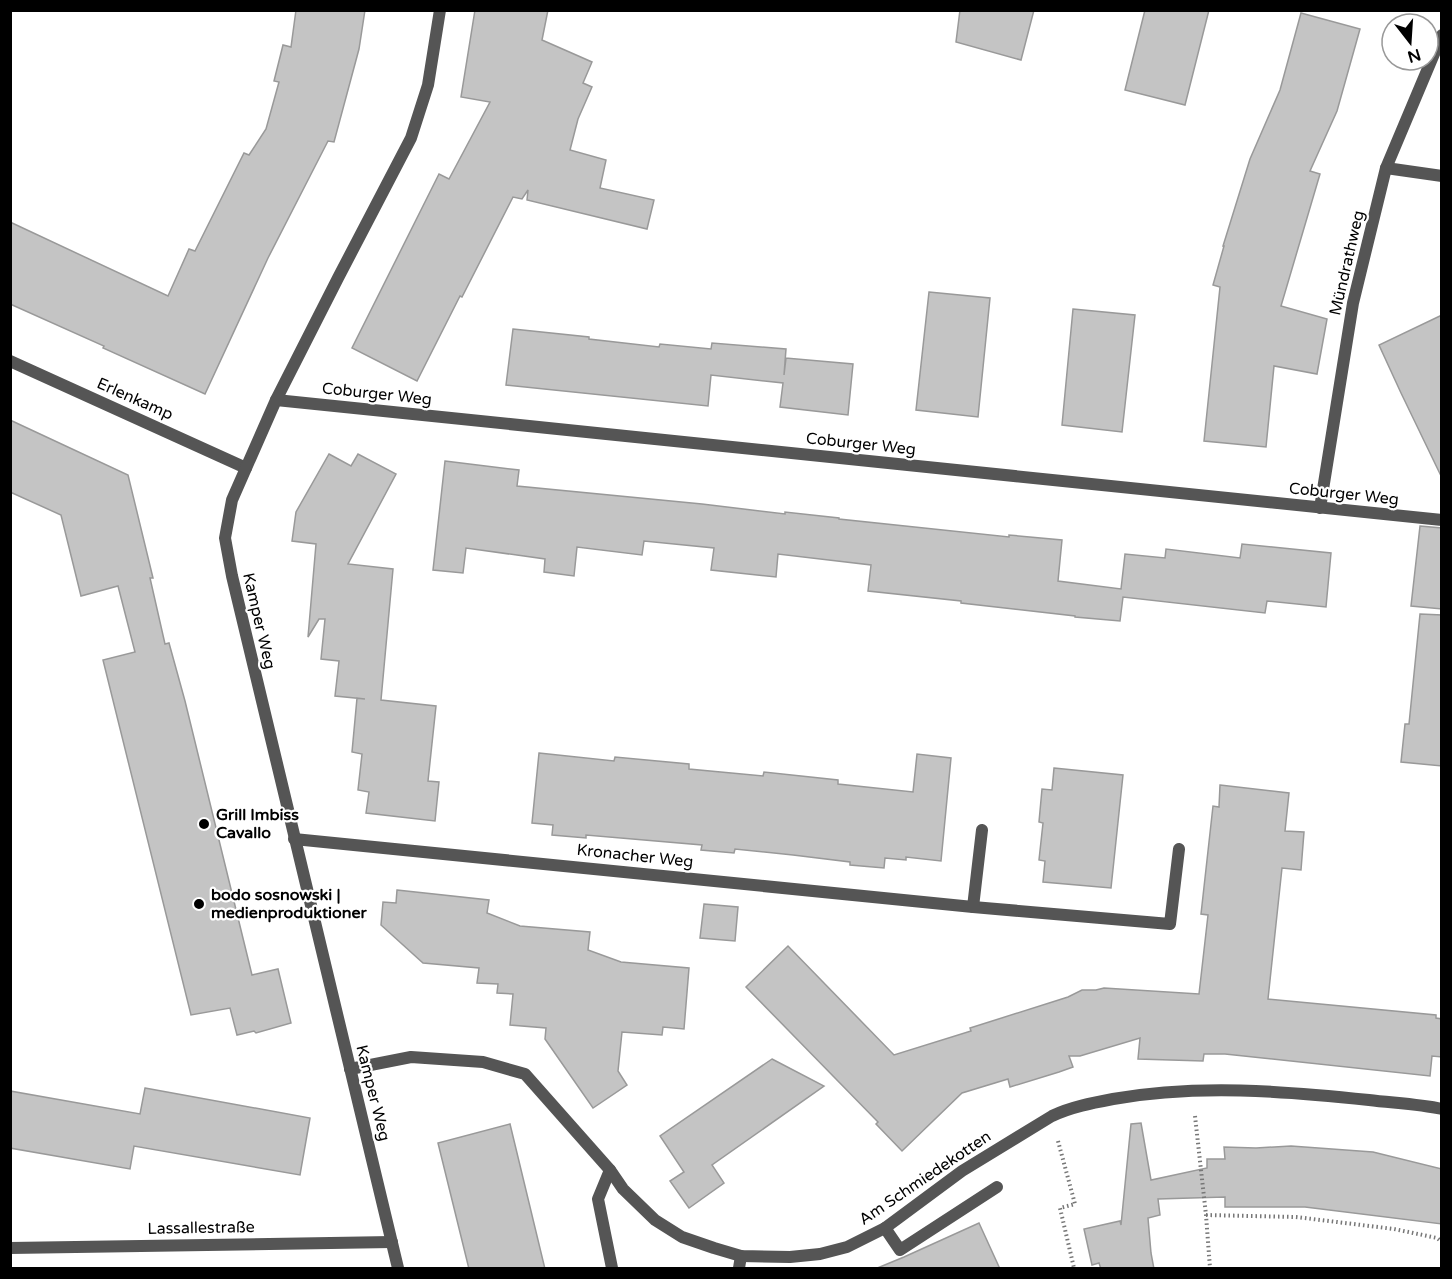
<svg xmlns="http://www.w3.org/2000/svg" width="1452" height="1279" viewBox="0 0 1452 1279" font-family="'Varela Round',sans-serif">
<rect width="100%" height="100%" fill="#fff"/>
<g fill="#c4c4c4" stroke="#999" stroke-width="1.5">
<path d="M296,10H365L359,49L334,142L328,141L268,258L205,394L103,348L104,346L10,304V222L168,296L189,249L195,251L244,153L249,155L266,129L279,82L274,81L283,45L291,47Z"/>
<path d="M475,10H548L542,40L592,62L583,83L592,87L578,119L570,150L606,160L600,188L654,200L647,229L527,200L528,190L522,199L513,197L462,297L460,296L417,381L352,348L439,174L449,179L490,102L461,97Z"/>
<path d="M960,10H1034L1021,60L956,42Z"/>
<path d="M1145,10H1209L1185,105L1125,90Z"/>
<path d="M1301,13L1360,29L1337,111L1310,171L1320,174L1281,306L1327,319L1317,374L1274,366L1266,447L1204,441L1220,287L1213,285L1224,246H1223L1250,159L1280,90Z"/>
<path d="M929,292L990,298L978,417L916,410Z"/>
<path d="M1073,309L1135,315L1122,432L1062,425Z"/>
<path d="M1442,315V478L1401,393L1379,345Z"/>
<path d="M513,329L589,337V339L659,347L660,344L711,349L712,343L786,349L784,375L786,358L853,364L848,415L780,407L783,383L711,375L708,406L506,385Z"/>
<path d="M10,420L128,475L153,578H150L165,644L169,643L185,701L252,975L278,969L291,1023L256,1033L254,1031L237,1035L230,1008L191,1015L103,660L135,652L118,586L81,596L61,515L10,492Z"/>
<path d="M329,454L351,466L358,454L396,474L348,564L393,569L381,700L436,706L428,781L439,782L435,821L366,813L369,792L358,790L362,754L352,752L357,698L365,699L335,696L339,661L321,659L325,619H319L308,637L316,544L292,541L296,512Z"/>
<path d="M445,461L519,470L517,486L702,504L785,514V512L839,518V519L1009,537V535L1062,540L1058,581L1121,589L1125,554L1165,558L1166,549L1240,558L1242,544L1331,553L1326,607L1267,601L1265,613L1123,597L1120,621L1075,617V616L961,603V601L868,591L871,565L778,554L776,577L711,570L714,548L644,541L642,555L577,547L574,576L544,572L545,559L466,548L463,573L433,570Z"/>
<path d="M1420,526L1442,528V609L1411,606Z"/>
<path d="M1420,614L1442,615V766L1401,762L1405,724H1409Z"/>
<path d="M539,753L614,761L615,757L689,764V769L763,776L764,772L838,780V784L913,792L917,754L951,758L941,861L906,857V860L885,858L884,868L850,865V862L793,855L735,849L734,853L701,850L702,845L586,835V838L552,835L553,825L532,823Z"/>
<path d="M1054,768L1123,775L1111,888L1043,882L1045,861L1039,860L1043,823L1039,822L1042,789L1052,790Z"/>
<path d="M1220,785L1289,793L1285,831L1304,832L1301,870L1282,868L1268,999L1436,1015V1018L1442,1019V1057L1432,1056L1430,1076L1225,1054H1204L1203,1061L1138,1059L1140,1038L1080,1056H1069L1073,1067L1059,1072L1010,1087L1008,1079L962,1093L902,1151L876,1124L878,1122L746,987L788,946L894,1055L971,1031L970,1028L1068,997L1082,990H1096L1104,988L1199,994L1208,915L1201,914L1213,806L1219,807Z"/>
<path d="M397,890L489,900L487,913L520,926L590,932L588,950L621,962L689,968L684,1029L663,1027L662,1035L622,1032L618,1071L627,1085L593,1108L545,1039L546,1028L510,1025L513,994L497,993L498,984L477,983L479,968L423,963L381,925L383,902L396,903Z"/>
<path d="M704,904L738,907L735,941L700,938Z"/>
<path d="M772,1059L824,1086L712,1165L724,1183L689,1208L670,1181L684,1172L660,1136Z"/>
<path d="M145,1088L310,1118L300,1175L134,1146L130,1169L10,1148V1091L140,1114Z"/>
<path d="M1141,1123L1151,1180L1207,1168V1159H1225L1224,1147L1256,1148L1291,1146L1373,1152L1442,1169V1224L1305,1207H1225V1197L1158,1199L1160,1215L1148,1218L1151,1253L1154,1269H1101L1099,1263L1092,1265L1084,1229L1120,1221L1121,1225L1131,1124Z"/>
<path d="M510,1124L545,1269H469L438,1143Z"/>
<path d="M979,1223L1000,1269H875L904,1257Z"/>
</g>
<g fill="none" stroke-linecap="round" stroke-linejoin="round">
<g stroke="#777" stroke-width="4" stroke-dasharray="1.5 3" stroke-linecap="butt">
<path d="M1195,1116L1206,1215L1210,1268"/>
<path d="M1058,1141L1075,1204L1060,1208L1074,1268"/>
<path d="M1206,1215L1296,1217L1394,1229L1437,1238L1442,1242"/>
</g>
<g stroke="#555" stroke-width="12">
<path d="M973,907L1170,924L1179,849"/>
<path d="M610,1170L598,1199L612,1268"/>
<path d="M885,1228L900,1250L997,1187"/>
<path d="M739,1268L741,1256"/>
</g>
<g stroke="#555" stroke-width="12">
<path d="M1386,168L1442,176"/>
<path d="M10,361L246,468"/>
<path d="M276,400L1442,520"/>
<path d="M1320,508L1353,303L1386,168L1442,35"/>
<path d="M294,839L973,907L982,830"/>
<path d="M350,1069L411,1057L483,1062L525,1074L610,1170L623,1189L655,1220L682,1237L714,1248L741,1256L790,1257L820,1254L847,1247L885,1228L962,1171L1052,1116C1071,1107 1092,1103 1113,1099C1197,1084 1284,1091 1369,1100C1393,1103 1418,1104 1442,1109"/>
<path d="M10,1248L392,1242"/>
<path d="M398,1268L232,576L225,538L232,500L276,400L338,278L411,138L428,85L440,10"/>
</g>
</g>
<g fill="#000" stroke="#fff" stroke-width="2">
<circle cx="204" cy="824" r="6"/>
<circle cx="199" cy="904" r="6"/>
</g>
<g text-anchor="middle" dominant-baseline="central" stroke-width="4.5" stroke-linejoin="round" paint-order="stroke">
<g font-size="16" fill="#000" stroke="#fff">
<text transform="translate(1347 263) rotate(-77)">Mündrathweg</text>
<text transform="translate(377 394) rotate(6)">Coburger Weg</text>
<text transform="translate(135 399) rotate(24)">Erlenkamp</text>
<text transform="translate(861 444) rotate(6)">Coburger Weg</text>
<text transform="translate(1344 494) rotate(6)">Coburger Weg</text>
<text transform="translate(259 621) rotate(77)">Kamper Weg</text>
<text transform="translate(635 856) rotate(6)">Kronacher Weg</text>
<text transform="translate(373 1093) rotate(76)">Kamper Weg</text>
<text transform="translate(925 1178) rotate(-34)">Am Schmiedekotten</text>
<text transform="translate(201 1228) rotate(-1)">Lassallestraße</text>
</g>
<g font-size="16" font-weight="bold" fill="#000" stroke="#fff" text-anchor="start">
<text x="216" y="815">Grill Imbiss<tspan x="216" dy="18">Cavallo</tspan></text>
<text x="211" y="895">bodo sosnowski |<tspan x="211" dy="18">medienproduktioner</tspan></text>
</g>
</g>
<rect width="1452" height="1279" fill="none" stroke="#000000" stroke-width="24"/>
<g transform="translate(1410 42) rotate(163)"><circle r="28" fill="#ffffff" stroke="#999999" stroke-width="1.5"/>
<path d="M0-4.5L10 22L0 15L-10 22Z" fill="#000000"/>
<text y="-9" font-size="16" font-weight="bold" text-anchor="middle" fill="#000000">N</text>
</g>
</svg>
